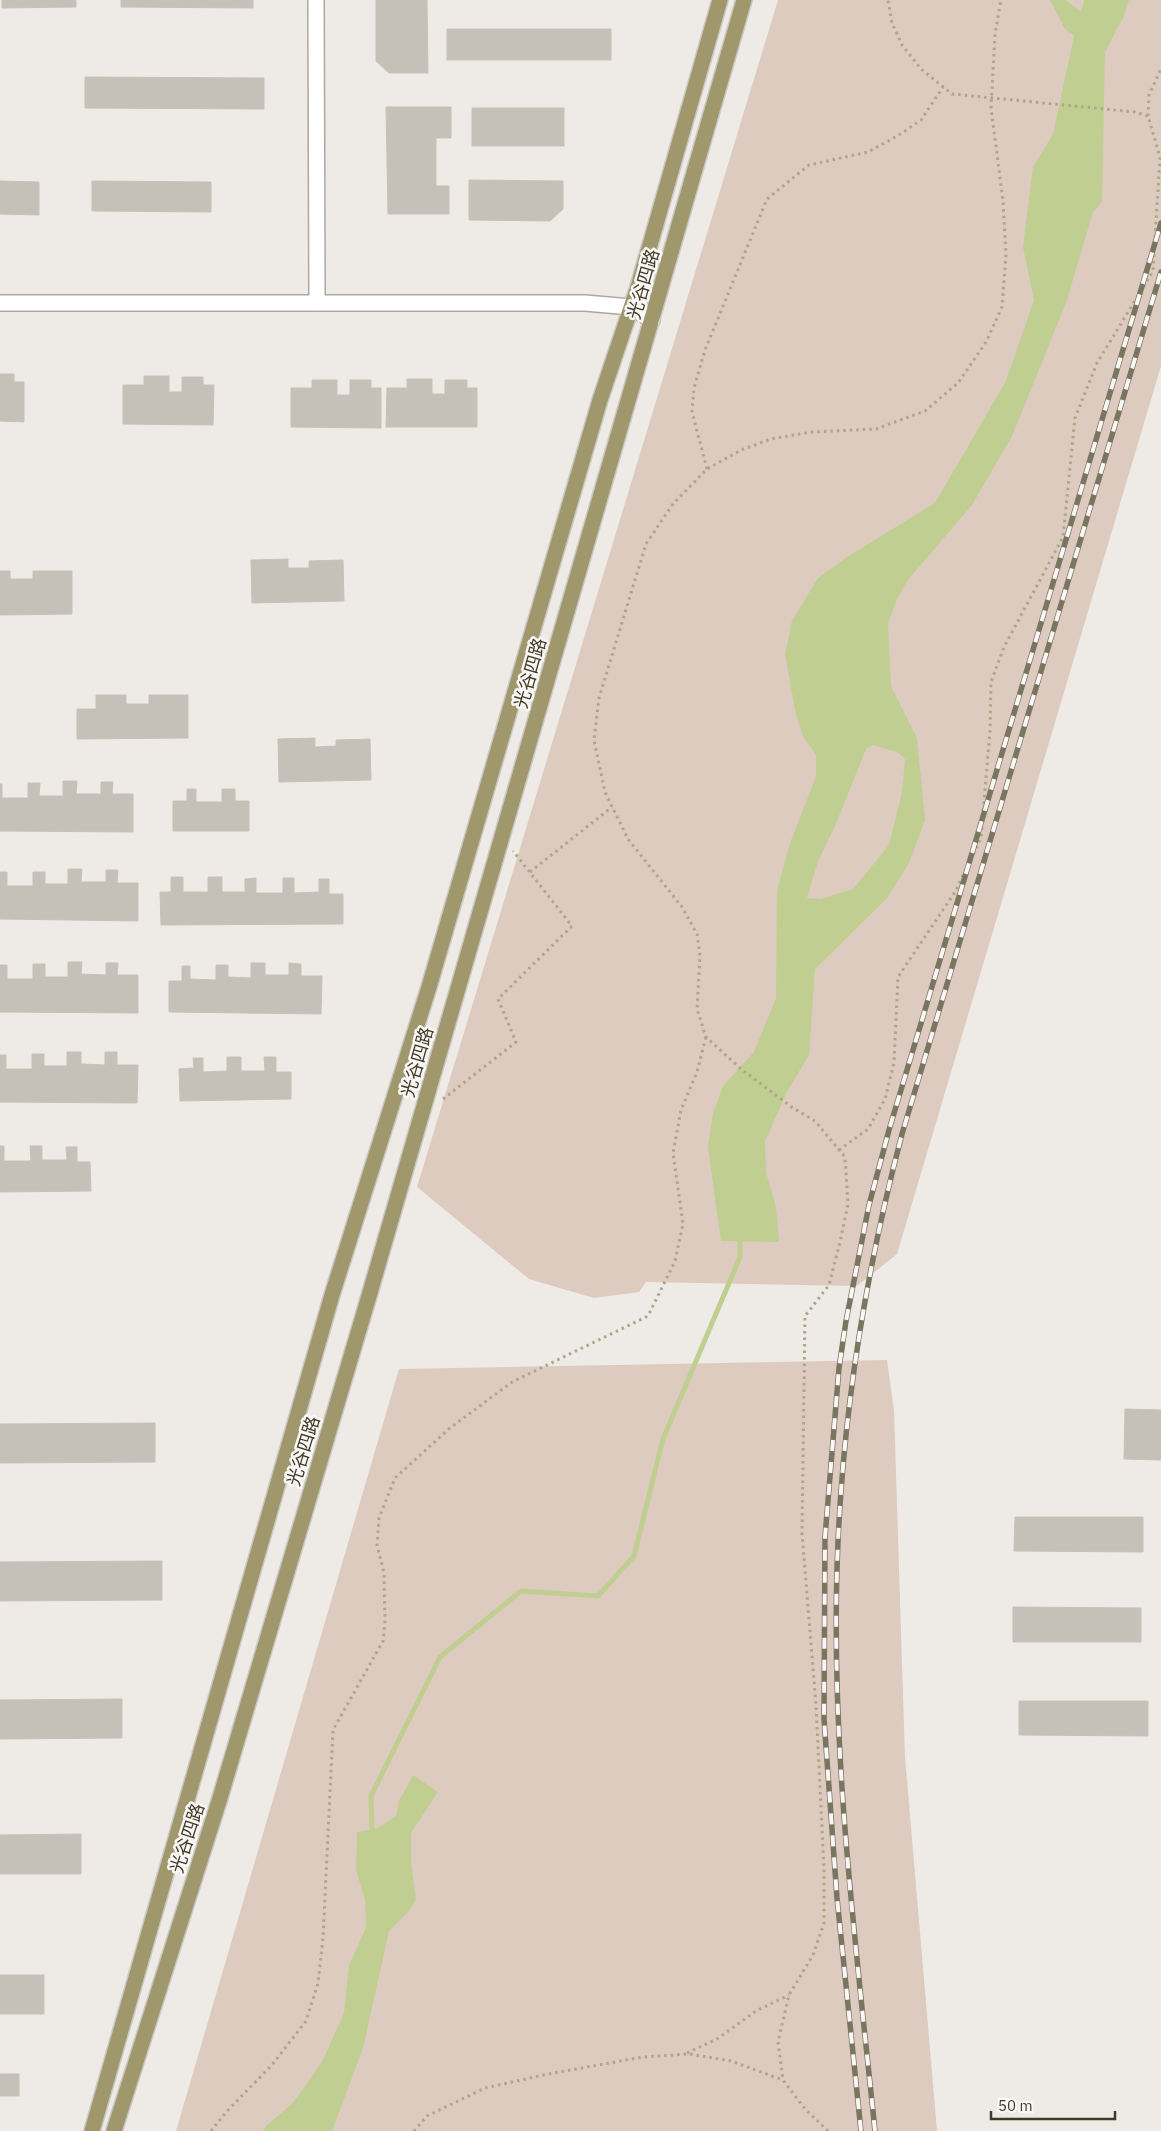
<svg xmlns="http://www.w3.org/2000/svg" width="1161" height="2131" viewBox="0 0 1161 2131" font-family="'IBM Plex Sans','Noto Sans SC',sans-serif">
<rect width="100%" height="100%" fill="#eeebe6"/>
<g fill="#ddcbc0">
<path d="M778,0H1161V366L897,1254L857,1286L646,1282L639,1292L594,1298L529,1279L417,1187Z"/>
<path d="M887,1360L894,1410L905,1757L937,2131H176L399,1369Z"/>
</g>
<g fill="#c0ce92" fill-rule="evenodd">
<path d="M1050,0H1066L1081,12L1084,0H1129L1123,18L1105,52L1102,202L1093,212L1066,303L1012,436L972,505L907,581L896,601L888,624L891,686L917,738L925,820L909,863L888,897L815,969L809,1055L788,1090L765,1141L766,1172L776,1207L779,1242L721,1241L708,1147L713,1113L723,1086L754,1052L776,998L777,891L790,843L816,777V755L803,736L796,715L785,654L792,621L818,578L847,557L935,503L1006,381L1034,300L1023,247L1033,167L1053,134L1074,36L1065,29ZM873,745L897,752L905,759L902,792L889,845L853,889L821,899L807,898L818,861L835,826L866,749Z"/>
<path d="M413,1775L438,1792L411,1833V1861L416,1899L409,1911L389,1931L363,2048L332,2131H263L266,2126L293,2103L322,2062L344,2013L349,1965L366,1928L365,1900L356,1870L357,1832L378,1828L396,1816L399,1801Z"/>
</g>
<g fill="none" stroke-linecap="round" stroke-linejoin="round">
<path stroke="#c0ce92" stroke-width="5" d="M372,1835L371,1796L440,1657L521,1591L598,1596L634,1556L663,1439L740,1257V1235"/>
</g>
<g fill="#c5c1b8" stroke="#c7c2b8">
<path d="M2,0H76V7L2,8Z"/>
<path d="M121,0H253V8L121,7Z"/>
<path d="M376,0H427L428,73H389L376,61Z"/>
<rect x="447" y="29" width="164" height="31"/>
<path d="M85,77L264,78V109L85,108Z"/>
<path d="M386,107H451V138H436V186H449V214H388Z"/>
<rect x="472" y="108" width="92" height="38"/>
<path d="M469,180L563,181V209L550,221L469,220Z"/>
<path d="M0,181L39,182V215L0,214Z"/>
<path d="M92,181L211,182V212L92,211Z"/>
<path d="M0,374H14V382H24V422L0,421Z"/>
<path d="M144,376H169V392H182V377H203V385H214L213,425L123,424V385H144Z"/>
<path d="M407,379H432V394H445V380H467V388H477V427H386L387,388H407Z"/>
<path d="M312,380H337V395H350V380H371V388H381V428L291,427V388H312Z"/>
<path d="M288,559V568H309V561L343,560L344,601L252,603L251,560Z"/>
<path d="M0,571H10V579H33V571H72V614L0,615Z"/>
<path d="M96,695H126V704H149V695H188V738L77,739V709H96Z"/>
<path d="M315,738V747L336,746V740L370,739L371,780L279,782L278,739Z"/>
<path d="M63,781H77L76,794H101V782H113L112,794H133V832L0,831V784H2V798H28V783H40L39,796H63Z"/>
<path d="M187,789H196V802H222V789H235V801H249V831H173V801H187Z"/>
<path d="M68,869H82L81,882H106V870H118L117,883H138V921L0,919V872H7V886H33V872H45V884H68Z"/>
<path d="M171,877H183V892H208V877H222V892H245V879L256,878V893H283V878H294V893L319,892V879H329V894H343V924L161,925L160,892H171Z"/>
<path d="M68,962H82L81,974L106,975V963H118L117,975H138V1013L0,1012V965H7V979H33V964H45V977H68Z"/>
<path d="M251,963H265V975H289V963L301,964V976H322L321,1014L169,1012V981H182V966H190V979L216,980V965H228V977L251,978Z"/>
<path d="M67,1052H81V1064L105,1065V1052H117V1065H138L137,1103L0,1102V1055H6V1069H32V1054H44V1066H67Z"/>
<path d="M227,1057H241V1071H265L264,1057H276V1072H291V1099L180,1101L179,1069L194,1068L193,1058H203V1072L227,1071Z"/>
<path d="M0,1146H4V1161H31L30,1146H42V1160H67L66,1147H77V1162H90L91,1191L0,1192Z"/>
<path d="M1125,1409L1161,1410V1460L1124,1459Z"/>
<path d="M155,1423V1462L0,1463V1424Z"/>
<path d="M1015,1517H1143V1552L1014,1551Z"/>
<path d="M162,1561V1600L0,1601V1562Z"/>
<path d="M1013,1607L1141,1608V1642H1013Z"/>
<path d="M122,1699V1738L0,1739V1700Z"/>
<path d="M1019,1701H1148V1736L1019,1735Z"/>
<path d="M81,1834V1874H0V1835Z"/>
<rect x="0" y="1975" width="44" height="39"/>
<rect x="0" y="2074" width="19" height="22"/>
</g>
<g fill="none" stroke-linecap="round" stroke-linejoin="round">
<g stroke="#aca89d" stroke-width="18">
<g id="minor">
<path d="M316,0L317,303"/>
<path d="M0,303H585L631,307L652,320"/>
</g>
</g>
<g stroke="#c9c8c2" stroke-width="18">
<g id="major">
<path d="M92,2131L332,1295L429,987L600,400L638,287L720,0"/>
<path d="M114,2131L220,1798L369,1296L744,0"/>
</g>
</g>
<g stroke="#afa688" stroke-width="3" stroke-dasharray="2.5 4" stroke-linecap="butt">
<path d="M1148,116L1149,95L1161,69"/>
<path d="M707,469L692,412L694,388L705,350L767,199L809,165L868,152L899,135L921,120L943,87"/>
<path d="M530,872L612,807"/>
<path d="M443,1099L516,1042L498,999L572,926L513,851"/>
<path d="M839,1150L868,1129L885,1099L894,1063L898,977L955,892L981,838L990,731L991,682L1004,647L1063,537L1075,418L1097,363L1153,271L1160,157L1148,116L1135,112L952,94L921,69L902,45L892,23L888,0"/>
<path d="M687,2053L717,2039L756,2011L789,1995"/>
<path d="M211,2131L227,2111L272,2065L306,2021L318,1983L323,1938L333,1730L383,1641L385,1621L384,1573L377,1545L379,1518L395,1478L450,1428L512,1382L648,1316L675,1261L683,1224L673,1153L681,1110L697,1072L706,1037"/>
<path d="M414,2131L427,2116L485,2088L548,2074L643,2057L689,2054L731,2061L783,2080"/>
<path d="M828,2131L805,2109L783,2080L778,2042L789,1995L813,1955L824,1923V1869L816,1705L802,1533L805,1316L829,1285L840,1242L848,1204L845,1157L815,1121L793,1108L741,1069L706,1037L697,1009L700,955L697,934L682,907L628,839L605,792L594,740L599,698L646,544L673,504L707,469L741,450L771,439L812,432L876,429L925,411L958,383L986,342L1002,307L1006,255L1003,201L991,108L995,34L1001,0"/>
</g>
<use href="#minor" stroke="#fff" stroke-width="15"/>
<use href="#major" stroke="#a0976d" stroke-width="15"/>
<g stroke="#7a7561" stroke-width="5.5">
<g id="rail">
<path d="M861,2131L837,1898L824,1719L825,1537L839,1368L846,1321L869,1205L889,1130L1161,223"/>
<path d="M875,2131C855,1936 829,1739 838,1542C844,1405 867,1267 902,1134L1161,272"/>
</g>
</g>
<use href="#rail" stroke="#faf8f6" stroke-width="4" stroke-dasharray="11" stroke-linecap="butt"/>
</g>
<g text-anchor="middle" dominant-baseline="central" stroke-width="5" stroke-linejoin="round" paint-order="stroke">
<g font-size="18" fill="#3f3a26" stroke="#faf8f6">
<text transform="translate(643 284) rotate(-74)">光谷四路</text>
<text transform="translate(530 673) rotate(-74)">光谷四路</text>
<text transform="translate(417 1062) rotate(-74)">光谷四路</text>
<text transform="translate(303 1451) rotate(-73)">光谷四路</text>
<text transform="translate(187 1838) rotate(-72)">光谷四路</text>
</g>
</g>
<path d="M991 2111v8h124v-8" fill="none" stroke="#3f3a26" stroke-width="2.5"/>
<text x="998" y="2111" font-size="15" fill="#3f3a26" stroke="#faf8f6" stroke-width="4" paint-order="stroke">50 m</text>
</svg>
